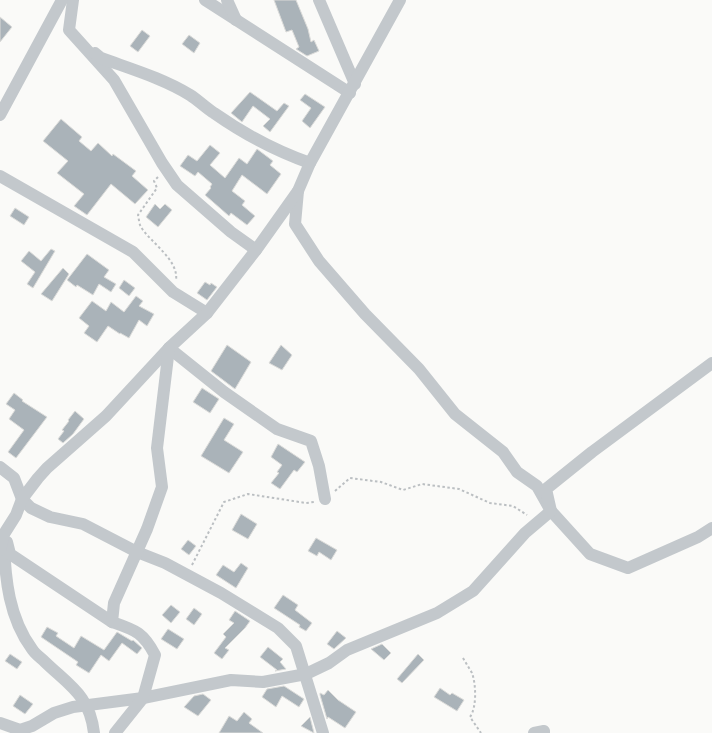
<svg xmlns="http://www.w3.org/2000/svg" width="712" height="733" viewBox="0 0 712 733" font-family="'Sofia Sans Condensed',sans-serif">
<rect width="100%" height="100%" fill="#fafaf8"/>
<g fill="#aab3b9" stroke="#dcdcda">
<path d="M274,0H296L308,29L311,42L314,40L319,51L307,56L296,49L299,47L292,30L286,32Z"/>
<path d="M0,17L12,27L0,42Z"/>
<path d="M142,30L150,36L138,52L130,46Z"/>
<path d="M189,35L200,43L194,53L182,44Z"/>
<path d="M250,92L277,111L284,103L289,106L270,132L263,126L270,119L253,106L242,122L231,113Z"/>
<path d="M305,94L325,107L310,128L302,121L311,108L300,100Z"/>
<path d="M61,119L82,137L79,141L91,151L98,143L112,156L113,154L136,171L132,176L148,190L135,204L111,184L87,215L74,206L84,194L57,173L68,161L43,141Z"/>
<path d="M210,145L220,153L210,165L225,178L239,158L247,164L257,149L273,161L270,165L281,174L267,194L242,175L232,191L245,201L242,205L255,216L247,225L231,213L229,216L205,195L211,188L210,187L212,184L198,172L195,176L180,166L188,155L197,161Z"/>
<path d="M155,204L160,209L165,204L172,210L158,227L146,217Z"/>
<path d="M15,208L29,217L24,225L10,216Z"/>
<path d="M51,249L55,251L33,288L27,284L35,272L21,261L29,251L41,261Z"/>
<path d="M87,254L109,270L104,277L116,284L111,292L99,284L93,295L77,285L76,287L67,280Z"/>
<path d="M63,268L69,274L52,301L41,294Z"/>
<path d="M124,280L135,288L129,296L119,288Z"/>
<path d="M205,282L210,285L211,283L217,287L207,300L197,293Z"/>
<path d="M136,296L143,301L139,306L154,314L147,326L139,320L129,338L120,333V334L108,326L97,342L84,333L89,326L79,318L92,301L106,311L111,302L124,312Z"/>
<path d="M227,345L251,362L235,389L211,371Z"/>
<path d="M281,345L292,355L282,370L269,363Z"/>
<path d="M202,388L219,399L210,413L193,402Z"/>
<path d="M14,393L23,400L22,401L47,417L16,458L8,452L24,430L9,419L15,410L6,404Z"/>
<path d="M75,411L84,419L73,434L63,443L58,439L64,431L62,430L69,421L68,420Z"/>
<path d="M224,418L234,424L224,440L243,452L229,473L201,456Z"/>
<path d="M278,444L305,462L297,472L294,470L280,489L271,483L279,473L277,472L282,465L271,457Z"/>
<path d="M241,514L257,524L248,539L232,530Z"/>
<path d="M316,538L337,550L331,560L319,552L317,556L308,551Z"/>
<path d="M188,540L196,546L189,555L181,549Z"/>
<path d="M241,563L248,568L236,588L216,575L223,565L234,572Z"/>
<path d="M283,595L298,605L295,610L312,623L306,631L299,627L300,625L274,608Z"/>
<path d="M171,605L180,612L171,623L162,615Z"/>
<path d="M194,608L202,614L194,625L186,619Z"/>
<path d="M235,611L250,621L245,628L225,648L229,650L222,659L214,653L226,637L223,634L234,623L229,620Z"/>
<path d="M47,627L58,633L56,636L74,648L81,636L104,650L117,632L132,641L133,640L142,648L137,654L122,643L109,661L101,655L89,673L76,665L78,662L41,637Z"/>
<path d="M168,629L184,639L177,649L161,639Z"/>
<path d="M337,631L346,638L334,649L327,644Z"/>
<path d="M382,644L391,653L384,660L371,649Z"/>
<path d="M268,647L283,659L280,662L286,669L275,671L277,670L260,657Z"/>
<path d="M10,654L22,662L17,669L5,661Z"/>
<path d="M418,654L424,660L402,683L397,679Z"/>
<path d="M284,686L304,699L299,707L282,696L276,707L262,697L267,689Z"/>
<path d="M440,688L450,695L452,693L464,700L457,711L434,697Z"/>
<path d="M328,690L338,700L356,712L345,728L328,717L327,719L320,695V693L324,695Z"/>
<path d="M203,694L211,700L198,716L184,707L194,696Z"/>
<path d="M20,695L33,704L25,714L13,706Z"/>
<path d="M244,712L252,719L249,723L263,733H219L229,716L237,721Z"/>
<path d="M310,717L314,733L301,726Z"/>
</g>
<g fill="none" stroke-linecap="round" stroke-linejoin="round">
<g stroke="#bbbfc2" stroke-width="2" stroke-dasharray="2.5 2.5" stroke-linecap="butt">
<path d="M158,177L154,181L157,188L138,215C139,219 139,224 141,227C150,242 179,260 176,280"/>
<path d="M335,491L350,478L381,482L403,490L422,484L459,489L490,503L513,506L527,515"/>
<path d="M192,565L224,502L248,494L306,503L314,502"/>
<path d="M463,658C466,663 469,668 472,673C476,684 477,707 470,717L481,733"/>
</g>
<g stroke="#c3c8cc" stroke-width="12">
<path d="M73,0L69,30L114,80L162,163L177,185L231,232L256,250"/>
<path d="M205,0L350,93"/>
<path d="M227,0L236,20"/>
<path d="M319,0L355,84"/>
<path d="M95,53L101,58C131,69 162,78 190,95C198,100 206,108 214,113C244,134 276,151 310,163"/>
<path d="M0,115L62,0"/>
<path d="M0,176L133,252L173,292L207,313"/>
<path d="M298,191L295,224L319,261L365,314L419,369L455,414L503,452L517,472L537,486L551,511L590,554L628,568L698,537L712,528"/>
<path d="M169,348L224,392L277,429L311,441L319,466L325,499"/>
<path d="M0,467L14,478L22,499L31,508L50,517L83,524L137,552L165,563L221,593L278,628L296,646L323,733"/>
<path d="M4,542C5,579 9,618 32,649C35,654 41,658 45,662C70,686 90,696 94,733"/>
<path d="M7,542L10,554L112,622"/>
<path d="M0,550L4,534L16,515L22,499L38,478L47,468L106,416L169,348L207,313L256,250L298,191L310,163L400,0"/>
<path d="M0,723L20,730L32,726L54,713L73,707L143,698L231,680L263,682L306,674L329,663L347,650L437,613L473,591L525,533L551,511L546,489L592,452L712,363"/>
<path d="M115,733L143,698L155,655C143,632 135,630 112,622L114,603L147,529L162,487L157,448L169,348"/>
<path d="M534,733L544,731V733"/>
</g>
</g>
</svg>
